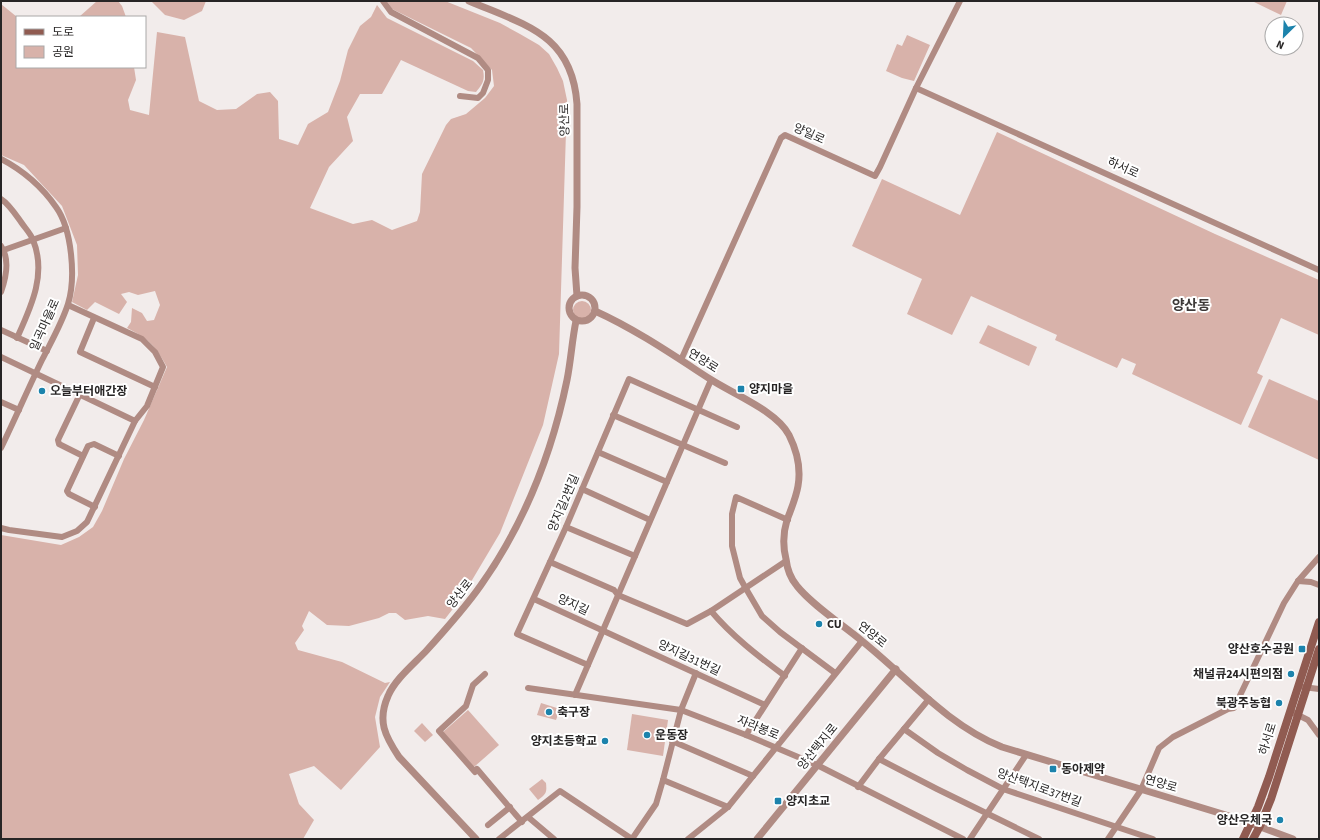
<svg xmlns="http://www.w3.org/2000/svg" width="1320" height="840" viewBox="0 0 1320 840" font-family="'Source Sans 3','Noto Sans KR',sans-serif">
<rect width="100%" height="100%" fill="#f2eceb"/>
<g fill="#d8b2aa">
<path d="M97,1H118L122,6L126,17H79Z"/>
<path d="M151,1H206L202,11L184,20L165,15Z"/>
<path d="M387,1H445L500,23L520,34L539,45L549,54L557,68L563,81L567,100L559,354L543,425L500,533L462,597L445,619L428,616L405,620L396,613H389L379,618L349,626L327,625L309,611L302,626L304,630L295,643L298,650L342,662L385,683L390,682L380,697L375,717L380,747L341,790L314,766L289,774L299,804L314,820L303,839H1V535L61,545L79,537L93,527L102,511L124,459L144,420L167,367C155,345 149,339 127,328L131,322L132,308L142,313L147,321L154,320L160,305L155,291L138,295L129,292L121,294L127,302L119,314L95,302L87,310L72,302L78,275L77,245L62,206L24,165L1,155V4L17,17V67H134L136,80L128,100L130,110L149,115L157,32L185,37L199,101L217,110L236,109L257,94L270,92L278,101L279,139L298,145L308,124L328,112L340,81L348,50L360,26L371,17L377,5L387,18L473,61L483,70C485,80 483,84 476,92L468,91L401,60L382,94H360L347,117L353,141L329,167L310,208L353,224L372,220L392,230L417,221L420,212L422,174L446,125L451,119L466,114L485,98L494,86L492,70L471,48L392,9Z"/>
<path d="M1252,1H1287L1281,15Z"/>
<path d="M907,35L930,45L914,81L902,78L886,71L897,44L902,46Z"/>
<path d="M997,132L1215,234L1319,280V335L1281,318L1257,373L1263,376L1241,425L1132,374L1136,364L1122,358L1117,368L1055,340L1057,335L971,296L952,335L907,314L922,279L852,246L882,179L960,215Z"/>
<circle cx="582" cy="310" r="9"/>
<path d="M988,325L1037,347L1029,366L979,343Z"/>
<path d="M1269,379L1319,401V460L1248,427Z"/>
<path d="M541,703L560,709L556,720L537,715Z"/>
<path d="M468,710L499,745L474,767L443,732Z"/>
<path d="M632,714L668,720L663,756L627,750Z"/>
<path d="M422,723L433,735L425,742L414,731Z"/>
<path d="M542,779L546,783C547,793 546,794 538,800L529,789Z"/>
</g>
<g fill="none" stroke-linecap="round" stroke-linejoin="round">
<g stroke="#b08b83" stroke-width="6">
<path d="M383,1L391,12L478,58L488,70V80L483,93L478,98L460,96"/>
<path d="M916,88L1319,270"/>
<path d="M1,159C22,170 42,187 56,207C72,229 76,278 68,304C62,323 51,342 42,360C28,389 15,419 1,448"/>
<path d="M1,199C9,204 16,215 21,222C25,228 31,234 33,240C47,274 31,307 17,338"/>
<path d="M1,246C10,259 6,278 1,292"/>
<path d="M1,251L66,228"/>
<path d="M94,318L80,352L155,387"/>
<path d="M1,330L47,351"/>
<path d="M1,357L135,421"/>
<path d="M681,360L781,138L785,135L875,176L880,167L916,88L960,1"/>
<path d="M80,394L58,440L59,444L83,456"/>
<path d="M1,402L19,410"/>
<path d="M613,415L725,463"/>
<path d="M598,452L667,482"/>
<path d="M582,489L650,520"/>
<path d="M95,507L69,494L67,491L88,446L94,444L119,456"/>
<path d="M788,520L736,497L732,514V546L740,578L745,587L762,616L780,632L835,673"/>
<path d="M566,527L635,556"/>
<path d="M1,528L9,530L62,537L77,531L87,522L135,421L147,406L163,367L155,352L142,339L68,305"/>
<path d="M550,562L614,590L618,595L687,624L711,611L786,561"/>
<path d="M1298,581L1311,582L1319,585"/>
<path d="M534,599L765,705"/>
<path d="M711,611C732,636 758,656 785,676"/>
<path d="M588,665L517,634L566,527L629,379L737,427"/>
<path d="M485,674L473,685L466,706L439,731L475,772L477,769L522,822"/>
<path d="M1303,687L1319,689"/>
<path d="M528,688L681,710L746,735L817,765L963,839"/>
<path d="M575,695L711,380"/>
<path d="M1294,713L1308,720L1319,735"/>
<path d="M904,729L938,753L967,770L1003,789L1153,839"/>
<path d="M746,735L802,648"/>
<path d="M672,741L753,776"/>
<path d="M879,759L937,789L1039,839"/>
<path d="M663,780L728,807"/>
<path d="M858,787L879,759L929,699"/>
<path d="M528,817L554,839"/>
<path d="M488,825L510,807"/>
<path d="M499,839L560,791L632,839"/>
<path d="M632,839L656,804L663,780L681,710L696,673"/>
<path d="M688,839L728,807L862,641"/>
<path d="M970,839L1026,755"/>
<path d="M1108,839L1141,790L1159,748L1173,737L1228,709L1234,708L1284,603L1298,581L1319,557"/>
</g>
<g stroke="#b08b83" stroke-width="7">
<path d="M469,1C525,25 572,34 577,104V207L575,268L577,296"/>
<circle cx="582" cy="308" r="13"/>
<path d="M595,311C635,329 673,355 710,379C733,394 777,411 789,435C797,451 801,469 798,486C796,498 791,509 787,520C783,533 783,547 786,559C787,568 791,579 797,586C812,605 843,625 862,641C907,677 947,725 1002,747L1239,819L1293,839"/>
<path d="M476,839L399,757C385,736 377,721 388,696C395,679 415,663 427,650C446,629 465,608 481,585C524,524 552,453 567,380C571,360 572,340 576,321"/>
<path d="M757,839L896,669"/>
</g>
<g stroke="#905b51" stroke-width="8">
<path d="M1243,839L1258,807L1269,777L1319,622"/>
<path d="M1253,839L1260,826L1271,799L1319,649"/>
</g>
</g>
<g fill="#1c83ac" stroke="#fff" stroke-width="1.5">
<rect x="737" y="385" width="8" height="8" rx="2"/>
<circle cx="42" cy="391" r="4"/>
<circle cx="819" cy="624" r="4"/>
<rect x="1298" y="645" width="8" height="8" rx="2"/>
<circle cx="1291" cy="674" r="4"/>
<circle cx="1279" cy="703" r="4"/>
<circle cx="549" cy="712" r="4"/>
<circle cx="647" cy="735" r="4"/>
<circle cx="605" cy="741" r="4"/>
<rect x="1049" y="765" width="8" height="8" rx="2"/>
<rect x="774" y="797" width="8" height="8" rx="2"/>
<circle cx="1280" cy="820" r="4"/>
</g>
<g text-anchor="middle" dominant-baseline="central" stroke-width="4" stroke-linejoin="round" paint-order="stroke">
<g font-size="12" fill="#272525" stroke="#fff">
<text transform="translate(565 120) rotate(-91)">양산로</text>
<text transform="translate(809 134) rotate(24)">양일로</text>
<text transform="translate(1123 168) rotate(24)">하서로</text>
<text transform="translate(45 325) rotate(-66)">일곡마을로</text>
<text transform="translate(703 361) rotate(32)">연양로</text>
<text transform="translate(564 503) rotate(-67)">양지길2번길</text>
<text transform="translate(460 594) rotate(-52)">양산로</text>
<text transform="translate(573 605) rotate(25)">양지길</text>
<text transform="translate(872 635) rotate(39)">연양로</text>
<text transform="translate(689 658) rotate(25)">양지길31번길</text>
<text transform="translate(758 728) rotate(22)">자라봉로</text>
<text transform="translate(1268 739) rotate(-73)">하서로</text>
<text transform="translate(818 747) rotate(-51)">양산택지로</text>
<text transform="translate(1161 784) rotate(16)">연양로</text>
<text transform="translate(1039 788) rotate(20)">양산택지로37번길</text>
</g>
<g font-size="12" font-weight="bold" fill="#272525" stroke="#fff" text-anchor="start">
<text x="749" y="389">양지마을</text>
<text x="50" y="391">오늘부터애간장</text>
<text x="827" y="624">CU</text>
<text x="1294" y="649" text-anchor="end">양산호수공원</text>
<text x="1283" y="674" text-anchor="end">채널큐24시편의점</text>
<text x="1271" y="703" text-anchor="end">북광주농협</text>
<text x="557" y="712">축구장</text>
<text x="655" y="735">운동장</text>
<text x="597" y="741" text-anchor="end">양지초등학교</text>
<text x="1061" y="769">동아제약</text>
<text x="786" y="801">양지초교</text>
<text x="1272" y="820" text-anchor="end">양산우체국</text>
</g>
<g font-size="14" font-weight="bold" fill="#3d3938" stroke="#fff">
<text x="1191" y="306">양산동</text>
</g>
</g>
<rect width="1320" height="840" fill="none" stroke="#272525" stroke-width="4"/>
<rect x="16" y="16" width="130" height="52" fill="#ffffff" stroke="#a9a8a8"/>
<rect x="24" y="29" width="20" height="6" fill="#905b51" stroke="#a9a8a8"/>
<text x="52" y="36" font-size="12" fill="#272525">도로</text>
<rect x="24" y="46" width="20" height="12" fill="#d8b2aa" stroke="#a9a8a8"/>
<text x="52" y="56" font-size="12" fill="#272525">공원</text>
<g transform="translate(1284 36) rotate(204)"><circle r="19" fill="#ffffff" stroke="#a9a8a8"/>
<path d="M0-3L7 15L0 10L-7 15Z" fill="#1c83ac"/>
<text y="-6" font-size="11" font-weight="bold" text-anchor="middle" fill="#272525">N</text>
</g>
</svg>
